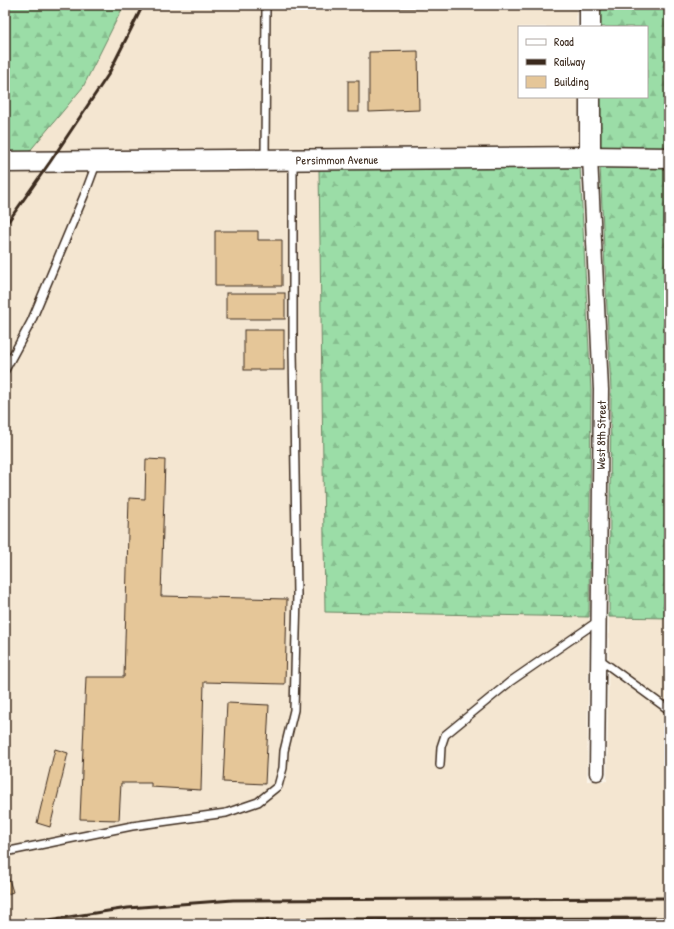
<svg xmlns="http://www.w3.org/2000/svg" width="674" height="929" viewBox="0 0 674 929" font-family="'Patrick Hand',sans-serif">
<defs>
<pattern id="forest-firs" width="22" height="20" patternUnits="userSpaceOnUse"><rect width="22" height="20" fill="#9bdda7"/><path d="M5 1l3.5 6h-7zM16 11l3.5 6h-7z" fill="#86be8f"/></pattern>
</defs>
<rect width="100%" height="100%" fill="#faf4ea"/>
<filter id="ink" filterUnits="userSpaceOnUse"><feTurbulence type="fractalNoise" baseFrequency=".025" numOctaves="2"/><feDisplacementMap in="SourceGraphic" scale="8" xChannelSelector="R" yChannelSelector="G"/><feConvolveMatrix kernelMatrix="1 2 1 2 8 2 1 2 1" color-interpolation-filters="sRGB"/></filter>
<g filter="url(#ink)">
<g fill="#f4e6d1">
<path d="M124,5H576L577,27H519V97H579V148L28,153L83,87Z"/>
<path d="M319,168L325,611L589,617L587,781H607L609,617L669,618V924H5V181L14,171Z"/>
</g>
<g fill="url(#forest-firs)" stroke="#6b8462">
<path d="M5,5H124L83,87L28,153H5Z"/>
<path d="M600,5H669V149L600,148V97H647V27H600Z"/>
<path d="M580,166L591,391L589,617L325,612L319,168Z"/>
<path d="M600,166H669V618L609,617L611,390Z"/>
</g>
<g fill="#e5c698" stroke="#3b2a1e">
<rect x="371" y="5" width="51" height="3"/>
<path d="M418,51L419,110L369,112V52Z"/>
<rect x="348" y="81" width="11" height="31"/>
<path d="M215,231H258V240H282V286H215Z"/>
<rect x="226" y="293" width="59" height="26"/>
<rect x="244" y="330" width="40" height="40"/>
<path d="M146,459L165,460L161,596L287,599L285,684L204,682L201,790L151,787V783H121L119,820L80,819L86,677H124L129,498L145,499Z"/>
<path d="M227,703L269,705L265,784L223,782Z"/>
<path d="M55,749L68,753L50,827L37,823Z"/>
<path d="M5,870H6L13,892L5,895Z"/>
</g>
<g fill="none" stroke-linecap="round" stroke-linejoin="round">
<g stroke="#3b2a1e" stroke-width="10">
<g id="lane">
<path d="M265,158L266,5"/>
<path d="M5,370L31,322L86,191L96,164"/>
<path d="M598,658L669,710"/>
<path d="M440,765L441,747L445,735L511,681L598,621"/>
<path d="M5,852L132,826L226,813L258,802L278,786L283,768L284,751L294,710L297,595L293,350V160"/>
</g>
</g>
<g stroke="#3b2a1e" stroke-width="17">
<path id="street" d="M590,157L601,390L597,773"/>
</g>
<g stroke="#3b2a1e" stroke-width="23">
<g id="secondary">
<path d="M590,27V5"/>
<path d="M590,157V97"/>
<path id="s1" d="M5,162L590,157L669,158"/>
</g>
</g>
<use href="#lane" stroke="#fff" stroke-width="7"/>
<use href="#street" stroke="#fff" stroke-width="14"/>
<use href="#secondary" stroke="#fff" stroke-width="20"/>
<g stroke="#3b2a1e" stroke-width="3">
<path d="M5,226L50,162L108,75L143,5"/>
<path d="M22,924L128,908L233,900L669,898"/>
<path d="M196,924L235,921L334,919L669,918"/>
</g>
</g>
</g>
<g text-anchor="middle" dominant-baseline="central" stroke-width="3.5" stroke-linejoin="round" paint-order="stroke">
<g font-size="12" fill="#3b2a1e" stroke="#fff">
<text stroke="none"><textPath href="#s1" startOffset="332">Persimmon Avenue</textPath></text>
<text transform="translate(601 435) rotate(-89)">West 8th Street</text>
</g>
</g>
<rect width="674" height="929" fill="none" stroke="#fff" stroke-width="20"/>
<rect x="10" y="10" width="654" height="909" fill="none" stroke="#3b2a1e" stroke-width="1.5" filter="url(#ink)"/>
<rect x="518" y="26" width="130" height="72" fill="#ffffff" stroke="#b1aaa5"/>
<rect x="526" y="39" width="20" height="6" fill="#ffffff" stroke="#b1aaa5"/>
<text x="554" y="46" font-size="12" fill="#3b2a1e">Road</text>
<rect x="526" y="59" width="20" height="6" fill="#3b2a1e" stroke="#b1aaa5"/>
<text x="554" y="66" font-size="12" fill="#3b2a1e">Railway</text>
<rect x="526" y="76" width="20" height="12" fill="#e5c698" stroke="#b1aaa5"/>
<text x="554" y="86" font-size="12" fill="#3b2a1e">Building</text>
</svg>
